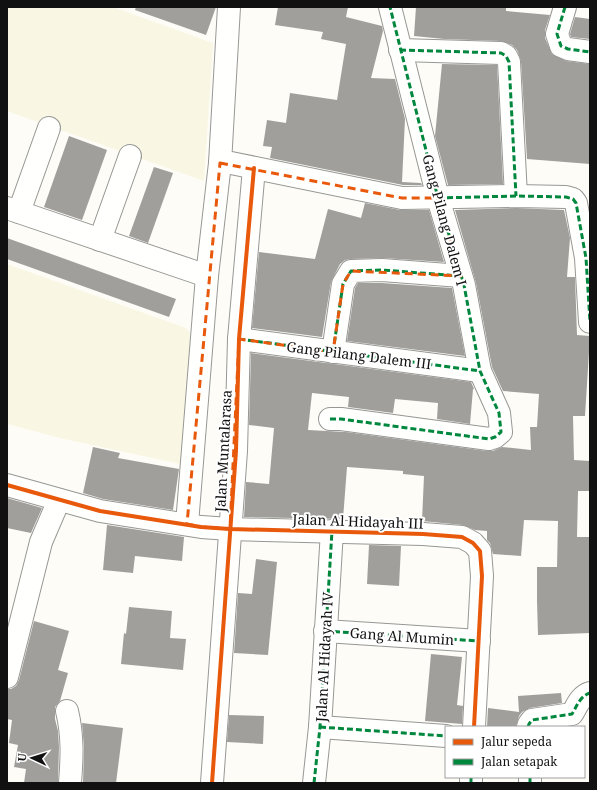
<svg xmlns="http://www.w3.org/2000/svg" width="597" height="790" viewBox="0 0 597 790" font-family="'Noto Serif',serif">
<rect width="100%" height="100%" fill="#fdfcf7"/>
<g fill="#f9f7e4">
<path d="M7,7H113L213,43L204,181L7,111Z"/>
<path d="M7,264L186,328L194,338L185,465L64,439L7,424Z"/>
</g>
<g fill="#a19f9c">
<path d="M136,7H216L206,35L135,10Z"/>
<path d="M278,7H348L346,17L382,26L383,31L371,78L395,79L405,119L402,182L421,183L422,185H403L270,158L272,147L263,146L267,120L286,123L290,93L337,100L346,44L321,39L323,32L275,25Z"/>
<path d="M416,7H506V11L550,15L545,30V38L552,54L566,61L590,64V164L527,159L521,61L517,50L512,45L501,41L444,39L414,36Z"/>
<path d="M575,17L590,19V39L571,37L570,34Z"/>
<path d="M442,64L497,65L503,184L448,185L435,136Z"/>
<path d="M69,136L107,150L82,220L44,207Z"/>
<path d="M154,167L173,173L148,243L129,236Z"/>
<path d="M365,203L400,210H429L444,262L383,258L351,259L345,260L340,264L331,282L322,337L252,328L259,252L315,259L328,209L361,218Z"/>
<path d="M516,208L564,210L570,238L567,277H575L577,335L590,336L585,416H573L574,460L590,461V491H578L577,537H590V633L538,635L537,601V567H557L558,521L524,520L521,556L493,554L490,543L487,540V531L475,530L463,525L422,521L424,476L403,474V471L347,467L343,519L244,517L246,482L269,484L274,428L249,425L251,353L471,382L474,389H473L470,424L437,419L438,403L395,399L393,413L348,407L349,397L312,393L308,430L346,432L487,451H493L502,447L531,450L530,427H537L539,394L503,391L492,367L476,283L455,210Z"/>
<path d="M7,238L176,299L169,317L7,259Z"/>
<path d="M358,283H382L452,288L465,356L347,341L355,288Z"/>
<path d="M93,447L120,453L118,458L179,469L173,510L103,499L83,493Z"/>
<path d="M7,498L42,508L31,533L7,528Z"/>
<path d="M107,525L184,537L182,561L135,556L133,573L103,570Z"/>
<path d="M369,545L401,546L399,586L367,584Z"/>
<path d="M256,559L277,562L268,655L234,653L238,593L252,594Z"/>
<path d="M129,607L172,611L170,638L186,639L183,670L121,664L124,633L126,634Z"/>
<path d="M34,621L69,631L58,670L68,673L60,701L55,707V719L58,731L59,747L58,783H24L26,769L14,767L18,745L9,743L12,720L7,719V689H11L16,686L19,680Z"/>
<path d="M431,654L462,657L457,705L463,706L462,724L425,721Z"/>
<path d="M561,693L562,703L530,708L522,712L519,716L516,727H487L488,708L519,712L518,696Z"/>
<path d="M229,715L264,716L263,744L227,742Z"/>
<path d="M82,723L123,728L116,783H83L84,747Z"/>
</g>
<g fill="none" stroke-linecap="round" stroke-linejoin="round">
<g stroke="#979795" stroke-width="24">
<g id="minor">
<path d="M565,7L557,34L561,46L568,49L590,52"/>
<path d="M400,50L501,53L506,56L509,62L516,196"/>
<path d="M220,163H231L402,198L516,196L566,197L573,199L576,203L586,258L590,322"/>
<path d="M7,208L207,276"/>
<path d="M19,212L49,128"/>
<path d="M100,240L130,156"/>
<path d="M239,339L480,371"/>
<path d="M333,352L343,284L351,271L382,270L461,276"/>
<path d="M330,419H341L489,439L495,437L501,432L499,413L480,371L464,285L438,198L390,7"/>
<path d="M7,485L100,511L201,527L230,529L423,534L462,537L473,543L480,551L482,576L474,727"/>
<path d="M187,524L207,276L220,163L229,7"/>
<path d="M325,631L479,641"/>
<path d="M7,677L41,542L59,500"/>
<path d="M67,711C73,736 72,758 70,783"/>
<path d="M320,727L446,736"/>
<path d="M528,727L529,724L532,720L572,714C577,706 580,696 590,693"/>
<path d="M530,777V783"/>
<path d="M212,783L236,451L239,339L254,168"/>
<path d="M314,783L320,727L332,531"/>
<path d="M471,783V777"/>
</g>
</g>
<use href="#minor" stroke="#fffffe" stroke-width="22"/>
<g stroke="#00873e" stroke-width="3" stroke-dasharray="6 3" stroke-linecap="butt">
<path d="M565,7L557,34L561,46L568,49L590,52"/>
<path d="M400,50L501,53L506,56L509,62L516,196"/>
<path d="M438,198L516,196L566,197L573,199L576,203L586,258L590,322"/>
<path d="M239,339L480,371"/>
<path d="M333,352L343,284L351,271L382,270L461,276"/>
<path d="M330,419H341L489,439L495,437L501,432L499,413L480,371L464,285L438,198L390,7"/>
<path d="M325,631L479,641"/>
<path d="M320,727L446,736"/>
<path d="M528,727L529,724L532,720L572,714C577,706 580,696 590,693"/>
<path d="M530,777V783"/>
<path d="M314,783L320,727L332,531"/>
<path d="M471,783V777"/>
</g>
<g stroke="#fff" stroke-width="6">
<g id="cycleway">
<path d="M7,485L100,511L201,527L230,529L423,534L462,537L473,543L480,551L482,576L474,727"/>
<path d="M212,783L236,451L239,339L254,168"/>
</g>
</g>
<use href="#cycleway" stroke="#e8590c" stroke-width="4"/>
</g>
<path fill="none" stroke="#e8590c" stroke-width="3" stroke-dasharray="8 5" stroke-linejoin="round" d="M220,163L402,198H438L461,276L351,271L343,284L333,352L239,339L230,529L201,527L187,524Z"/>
<g text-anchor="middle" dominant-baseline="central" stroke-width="4" stroke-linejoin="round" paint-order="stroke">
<g font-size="14" fill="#111" stroke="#fff">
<text transform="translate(445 220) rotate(75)">Gang Pilang Dalem I</text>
<text transform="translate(359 355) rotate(7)">Gang Pilang Dalem III</text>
<text transform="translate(223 451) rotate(-87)">Jalan Muntalarasa</text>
<text transform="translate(358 521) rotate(2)">Jalan Al Hidayah III</text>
<text transform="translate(402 636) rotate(4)">Gang Al Mumin</text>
<text transform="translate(324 657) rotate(-87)">Jalan Al Hidayah IV</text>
</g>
</g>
<rect width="597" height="790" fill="none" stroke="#111111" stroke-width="16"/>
<rect x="445" y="726" width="140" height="52" fill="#ffffff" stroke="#a0a0a0"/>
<rect x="453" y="739" width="20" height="6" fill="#e8590c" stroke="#a0a0a0"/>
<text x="481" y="746" font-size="12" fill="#111111">Jalur sepeda</text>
<rect x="453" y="759" width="20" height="6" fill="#00873e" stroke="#a0a0a0"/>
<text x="481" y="766" font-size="12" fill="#111111">Jalan setapak</text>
<g transform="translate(32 758) rotate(274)" stroke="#ffffff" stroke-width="3" paint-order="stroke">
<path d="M0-3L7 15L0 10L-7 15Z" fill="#111111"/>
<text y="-6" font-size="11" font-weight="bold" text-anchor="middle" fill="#111111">U</text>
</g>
</svg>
